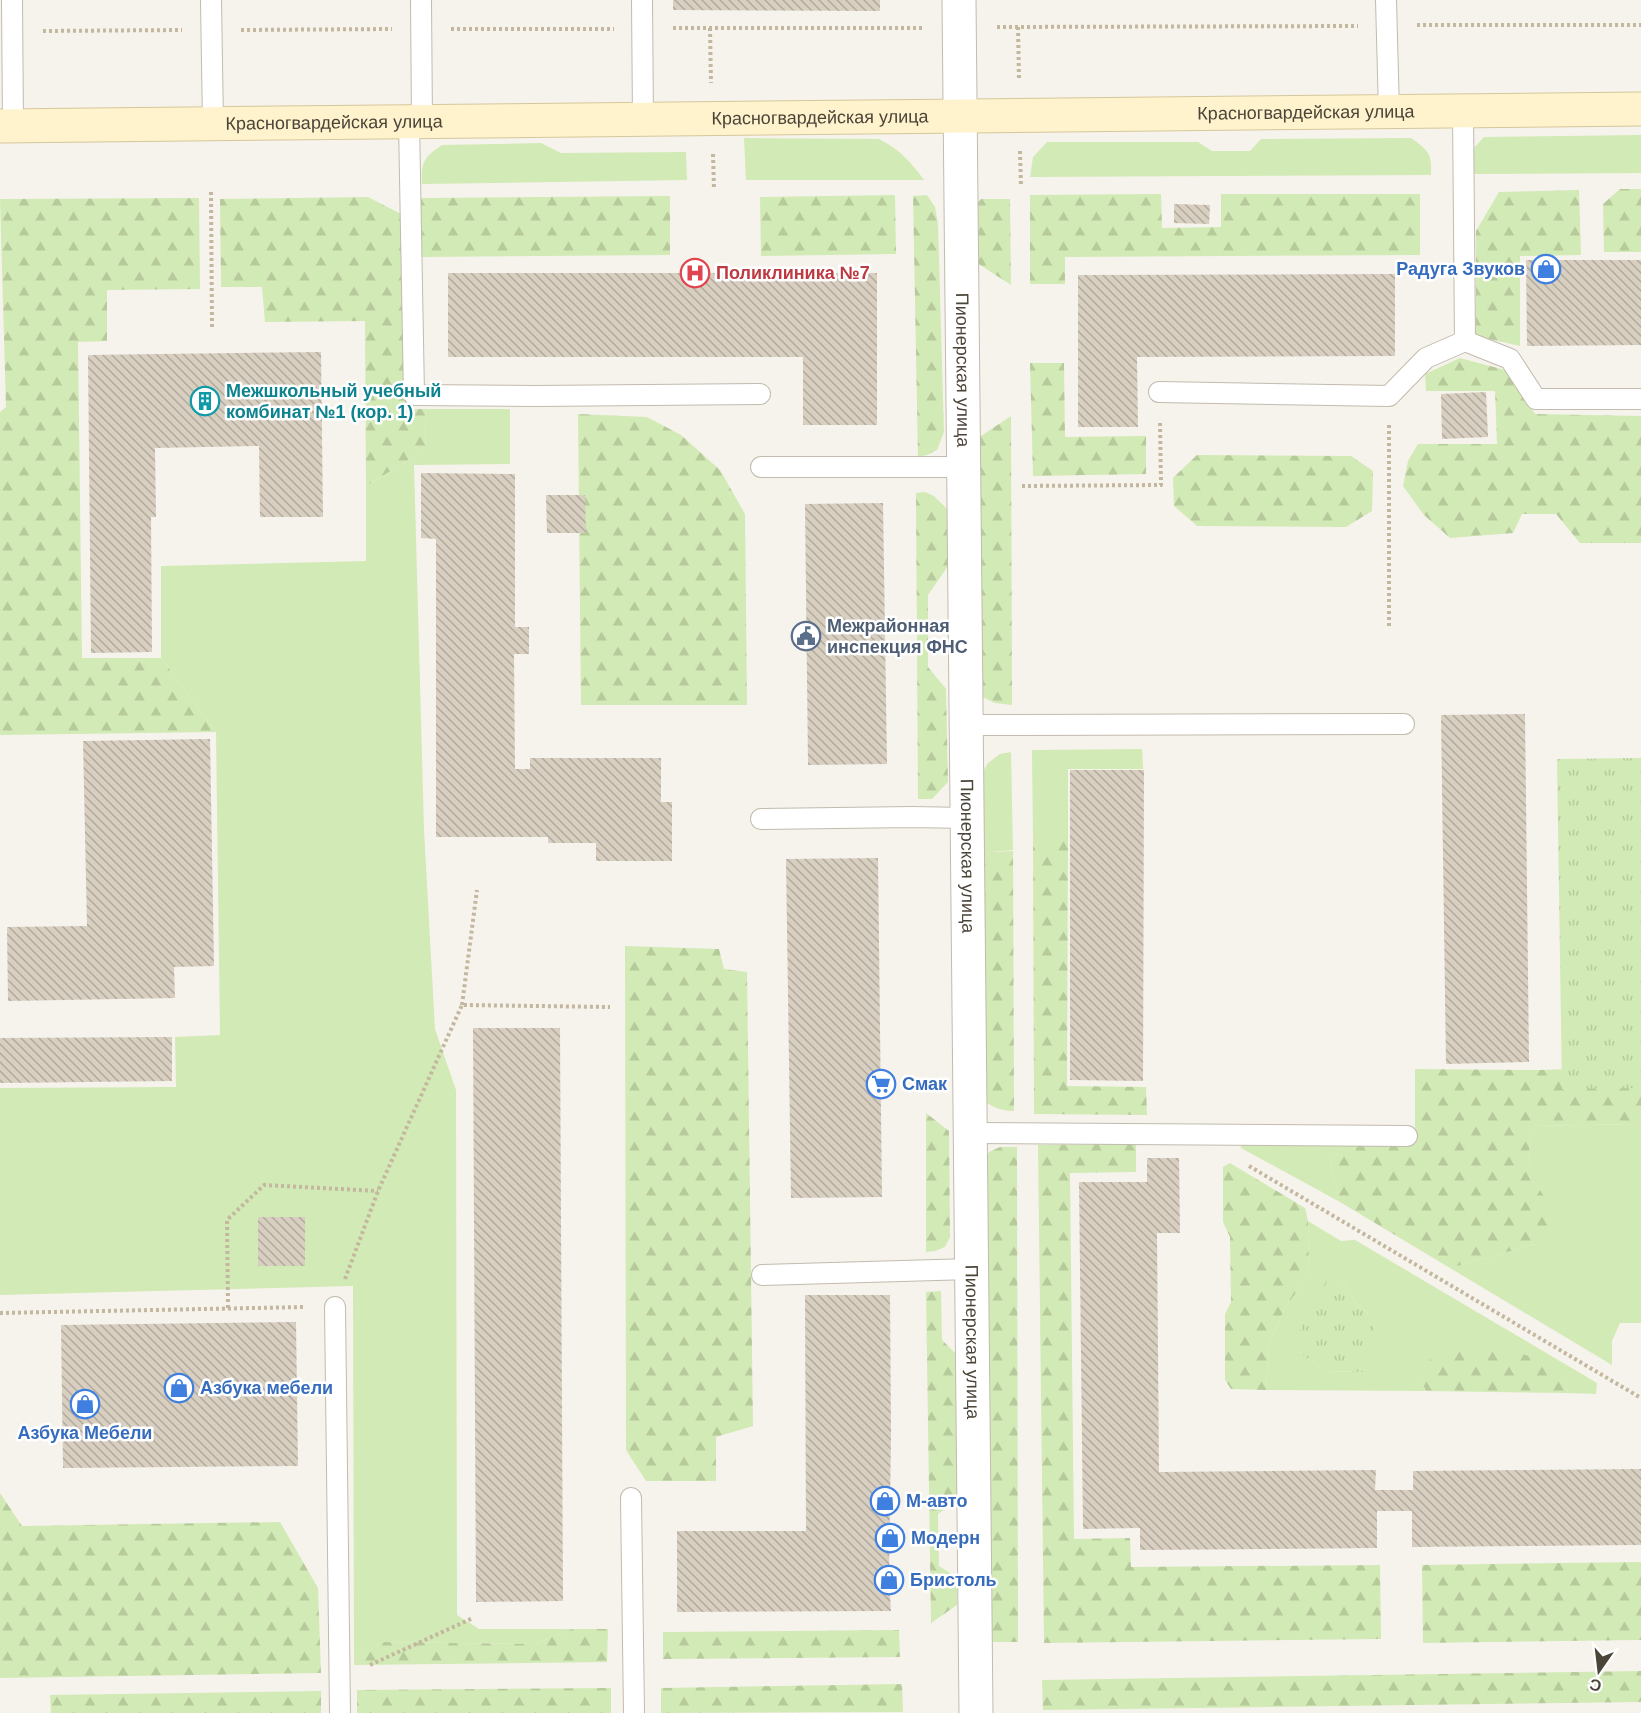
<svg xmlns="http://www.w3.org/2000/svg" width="1641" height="1713" viewBox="0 0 1641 1713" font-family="Helvetica,sans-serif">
<defs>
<pattern id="forest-firs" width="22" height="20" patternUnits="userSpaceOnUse" patternTransform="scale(1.5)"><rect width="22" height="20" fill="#d2eab5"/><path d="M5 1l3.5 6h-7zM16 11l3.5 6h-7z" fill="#b6ca9c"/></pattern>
<pattern id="park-tufts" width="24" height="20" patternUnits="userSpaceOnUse" patternTransform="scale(1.5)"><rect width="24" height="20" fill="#d2eab5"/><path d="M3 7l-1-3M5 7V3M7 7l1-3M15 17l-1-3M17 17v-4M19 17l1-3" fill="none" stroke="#b6ca9c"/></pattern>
<pattern id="building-back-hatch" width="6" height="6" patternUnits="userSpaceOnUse" patternTransform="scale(1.5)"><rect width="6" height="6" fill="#d8cfc1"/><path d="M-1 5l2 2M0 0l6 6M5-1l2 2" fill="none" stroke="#b1aa9e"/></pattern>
</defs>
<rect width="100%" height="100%" fill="#f6f3ec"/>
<g fill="#d2eab5" fill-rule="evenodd">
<path d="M1641,135V173L1474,174L1473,149L1484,137Z"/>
<path d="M744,138L879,139C899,149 911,162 924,180H746Z"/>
<path d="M1411,138C1428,150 1432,153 1431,175L1030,177L1033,157L1047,142H1198L1212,151H1250L1261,139Z"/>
<path d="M541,143L561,153L686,152L687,180L422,184C421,162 424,157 442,145Z"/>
<path d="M426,409H510V464L414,465L424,830L435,1029L456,1090L457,1615L479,1629H572L535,1644L380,1642L354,1665L353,1286L0,1295V1088L176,1087L175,1037L220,1035L216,732L161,658V566L366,561V486L425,450Z"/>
<path d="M1142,749L1143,769H1068V840H1033L1032,750Z"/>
<path d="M1011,752L1013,850L991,852L979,865V778L988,763L1000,754Z"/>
<path d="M1641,1124V1323H1620L1612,1341V1365L1450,1268L1536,1244L1545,1197L1529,1176L1530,1126Z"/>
<path d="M1240,1141L1345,1144L1330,1163L1340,1202L1241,1148Z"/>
<path d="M1308,1221L1341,1241L1355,1240L1597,1383L1596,1394L1568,1393L1565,1377L1418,1372L1426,1391L1266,1390L1269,1344L1286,1306L1309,1276ZM1341,1278L1356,1304L1371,1315L1364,1372L1324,1371L1299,1352Z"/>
</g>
<g fill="url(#forest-firs)">
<path d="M1620,189H1641V252H1604L1603,204Z"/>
<path d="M1579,190L1581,255L1520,256V346L1476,336V231L1499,192Z"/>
<path d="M1161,194L1162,228L1221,227V194H1420V255L1065,257V284H1030V195Z"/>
<path d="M895,195L896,254L761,256L760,197Z"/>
<path d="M927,195L935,207L938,224L944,432L937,450L927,455L918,457L913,196Z"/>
<path d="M670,196V255L421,257V198Z"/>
<path d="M368,197L403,215L406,409H426L425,450L366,486L365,321L265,322L262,287H221L220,199Z"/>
<path d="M199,198L200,289L107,290V341L78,342L82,658H161L216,732L0,735V412L6,407L0,199Z"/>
<path d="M981,199H1010L1011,285L974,261L973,208Z"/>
<path d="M1460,358L1505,370L1535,414L1641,416V543H1580L1556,514H1522L1513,533L1450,538L1424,515L1403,486L1408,461L1418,444H1497L1495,391H1426L1425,374Z"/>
<path d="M1030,363H1064L1065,437L1146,436V474L1033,476Z"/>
<path d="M578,414L647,417L681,435L720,470L745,514L747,705H581Z"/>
<path d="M1011,416L1012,705L995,703L980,696L978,438Z"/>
<path d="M1197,455L1351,456L1373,471L1372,511L1346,527L1197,526L1174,506L1173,478Z"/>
<path d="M925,492L934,496L947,509L948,566L928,595V667L946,689L948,782L932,799H918L916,493Z"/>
<path d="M1033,840H1068L1067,1086L1146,1087L1147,1115L1034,1114Z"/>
<path d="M1013,851L1014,1111C1000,1111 990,1106 979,1097V865L991,852Z"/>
<path d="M625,946L719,949L724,969L747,972L753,1426L716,1437V1481H646L626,1450Z"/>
<path d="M1641,1049V1124L1530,1126L1529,1176L1545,1197L1550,1223L1536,1244L1450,1268L1340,1202L1330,1163L1345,1144H1415V1069L1540,1070L1596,1068Z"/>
<path d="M926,1113L949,1131L950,1237L945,1247L935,1251L926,1252Z"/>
<path d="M1136,1144V1172L1070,1173L1074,1539L1130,1538L1131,1567L1380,1565L1381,1639L1044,1643L1038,1145Z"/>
<path d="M1000,1147H1017L1018,1642H985L983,1165L989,1152Z"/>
<path d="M1230,1163L1305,1208L1308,1221L1309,1276L1286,1306L1269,1344L1266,1390L1231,1389L1225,1380V1314L1231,1302L1230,1237L1223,1222V1167Z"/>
<path d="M941,1291L942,1340L959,1357V1499L938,1514L939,1566L957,1577V1605L931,1623L926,1292Z"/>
<path d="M1449,1346H1488L1538,1358L1565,1377L1568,1393L1426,1391L1418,1373L1431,1359Z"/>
<path d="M0,1493L22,1526L280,1522L318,1588L321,1673L0,1678Z"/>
<path d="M1641,1562V1640L1423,1643L1422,1565Z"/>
<path d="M572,1629H608L607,1662L354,1665L380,1642L535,1644Z"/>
<path d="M899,1630L900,1657L663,1659V1632Z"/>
<path d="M1641,1671V1702L1043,1710L1042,1680Z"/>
<path d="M902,1684L903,1712L661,1713V1688Z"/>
<path d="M611,1688V1713H357V1690Z"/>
<path d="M321,1691V1713H51L50,1695Z"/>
</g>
<g fill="url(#park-tufts)">
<path d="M1641,758V1088L1562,1089L1557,759Z"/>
<path d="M1329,1276L1341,1278L1356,1304L1371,1315L1376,1336L1364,1372L1324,1371L1299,1352L1298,1334Z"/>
</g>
<g fill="url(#building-back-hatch)">
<path d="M673,0H880V11L673,10Z"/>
<path d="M1174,204L1210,205L1209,224L1174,223Z"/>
<path d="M1526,260H1641V345L1527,346Z"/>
<path d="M448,273H877V425H803V357H448Z"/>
<path d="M1395,274V356L1137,357L1138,427H1078V275Z"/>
<path d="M321,352L323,517H260L259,446L155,448L156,517H151L152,652L91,653L88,355Z"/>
<path d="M1486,392L1488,437L1442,439L1441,394Z"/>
<path d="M421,473L515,474V627H529V654H514L515,769H530V758H661V802H672V861H596V843H548V837H436V539L421,538Z"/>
<path d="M546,495H585L586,533H547Z"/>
<path d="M883,503L887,764L808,765L805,504Z"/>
<path d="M1525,714L1529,1062L1446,1064L1441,715Z"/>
<path d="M210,739L214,966L174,967L175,998L8,1001L7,927L87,926L83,741Z"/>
<path d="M1070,770H1144L1143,1081L1070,1080Z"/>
<path d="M878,858L882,1197L791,1198L786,859Z"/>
<path d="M473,1028H560L563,1601L476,1602Z"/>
<path d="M172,1037V1081L0,1083V1038Z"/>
<path d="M1147,1158H1179L1180,1233H1157L1159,1472L1376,1470L1375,1490H1413V1471L1641,1469V1545L1412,1547V1511H1377V1548L1140,1550V1528L1083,1529L1079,1182H1147Z"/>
<rect x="258" y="1217" width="47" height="49"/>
<path d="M805,1295H890L891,1433L889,1580L891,1611L677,1612V1531H806Z"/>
<path d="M296,1322L298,1466L63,1468L61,1325Z"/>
</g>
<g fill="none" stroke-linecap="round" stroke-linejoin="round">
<g stroke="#c2bbae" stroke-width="22">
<g id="lane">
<path d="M12,0L13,125"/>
<path d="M211,0L213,124"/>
<path d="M421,0L422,122"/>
<path d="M642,0L643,119"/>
<path d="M1386,0L1389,112"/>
<path d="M1463,111L1465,341"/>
<path d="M409,122L414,395L535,396L760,394"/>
<path d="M1159,392L1389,396L1426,358L1465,341L1510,359L1536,399H1641"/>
<path d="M761,467H964"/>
<path d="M966,725L1404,724"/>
<path d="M761,819L912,817L967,818"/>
<path d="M970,1133L1407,1136"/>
<path d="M762,1275L971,1269"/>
<path d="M335,1307L340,1713"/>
<path d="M631,1498L634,1713"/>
</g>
</g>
<g stroke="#c2bbae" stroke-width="35">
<g id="street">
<path id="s1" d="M959,0L976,1713"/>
</g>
</g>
<g stroke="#d6c79b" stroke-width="35">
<g id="secondary">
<path id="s2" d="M0,126L1641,109"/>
</g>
</g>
<g stroke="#c4b79f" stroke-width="4" stroke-dasharray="3 3" stroke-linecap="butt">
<path d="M1417,25H1641"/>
<path d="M997,27L1358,26"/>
<path d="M1018,27L1019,78"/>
<path d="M673,28H923"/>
<path d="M710,28L711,83"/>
<path d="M451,29H614"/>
<path d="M241,30L392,29"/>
<path d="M43,31L182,30"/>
<path d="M1020,151L1021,187"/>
<path d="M713,154L714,189"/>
<path d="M211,192L212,328"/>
<path d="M1022,486L1161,485L1160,420"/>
<path d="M1389,626V424"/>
<path d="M462,1005L477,890"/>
<path d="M1249,1166L1641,1398"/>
<path d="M345,1279L378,1191L462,1005L610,1007"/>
<path d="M228,1308L227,1220L264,1185L378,1191"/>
<path d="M0,1313L306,1307"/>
<path d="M370,1665L473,1618"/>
</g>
<use href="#lane" stroke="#fff" stroke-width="20"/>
<use href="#street" stroke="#fff" stroke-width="33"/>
<use href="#secondary" stroke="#fff3cd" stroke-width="33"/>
</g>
<defs>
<g id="shop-ring" transform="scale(1.5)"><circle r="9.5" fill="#fff" stroke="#3f7fe0" stroke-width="1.5"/><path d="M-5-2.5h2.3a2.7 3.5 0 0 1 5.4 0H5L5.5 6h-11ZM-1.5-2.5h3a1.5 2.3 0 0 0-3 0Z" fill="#3f7fe0"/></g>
<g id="hospital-ring" transform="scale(1.5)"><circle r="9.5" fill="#fff" stroke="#e0444e" stroke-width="1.5"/><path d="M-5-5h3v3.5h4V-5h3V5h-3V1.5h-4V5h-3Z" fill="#e0444e"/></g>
<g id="building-ring" transform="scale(1.5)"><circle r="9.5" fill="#fff" stroke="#0f9aa8" stroke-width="1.5"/><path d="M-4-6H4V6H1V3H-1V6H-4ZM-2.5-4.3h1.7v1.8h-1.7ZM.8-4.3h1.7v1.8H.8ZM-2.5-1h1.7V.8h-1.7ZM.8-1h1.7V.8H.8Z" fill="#0f9aa8"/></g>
<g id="civic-ring" transform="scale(1.5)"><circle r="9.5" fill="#fff" stroke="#5c6f8a" stroke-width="1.5"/><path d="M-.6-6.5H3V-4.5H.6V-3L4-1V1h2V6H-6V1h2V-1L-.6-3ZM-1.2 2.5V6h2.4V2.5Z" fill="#5c6f8a"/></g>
<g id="supermarket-ring" transform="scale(1.5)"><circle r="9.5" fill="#fff" stroke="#3f7fe0" stroke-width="1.5"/><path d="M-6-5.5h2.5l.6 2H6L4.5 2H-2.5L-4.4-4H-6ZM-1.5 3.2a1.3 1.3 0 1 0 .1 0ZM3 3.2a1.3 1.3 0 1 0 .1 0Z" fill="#3f7fe0"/></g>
</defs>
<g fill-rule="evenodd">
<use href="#shop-ring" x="1546" y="269"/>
<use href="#hospital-ring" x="695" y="273"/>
<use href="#building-ring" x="205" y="401"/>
<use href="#civic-ring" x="806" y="636"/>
<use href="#supermarket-ring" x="881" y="1084"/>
<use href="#shop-ring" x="179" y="1388"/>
<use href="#shop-ring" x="85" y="1404"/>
<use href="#shop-ring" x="885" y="1501"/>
<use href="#shop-ring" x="890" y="1538"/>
<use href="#shop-ring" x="889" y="1580"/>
</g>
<g text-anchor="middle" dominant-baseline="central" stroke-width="5" stroke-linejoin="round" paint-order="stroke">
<g font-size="18" fill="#4b4439" stroke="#fff">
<text stroke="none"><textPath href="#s2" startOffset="1306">Красногвардейская улица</textPath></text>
<text stroke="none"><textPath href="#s2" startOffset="820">Красногвардейская улица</textPath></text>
<text stroke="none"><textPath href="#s2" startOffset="334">Красногвардейская улица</textPath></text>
<text stroke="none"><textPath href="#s1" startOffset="370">Пионерская улица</textPath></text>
<text stroke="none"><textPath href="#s1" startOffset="856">Пионерская улица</textPath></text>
<text stroke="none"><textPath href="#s1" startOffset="1342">Пионерская улица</textPath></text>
</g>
<g font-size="18" font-weight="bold" fill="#366cbe" stroke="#fff" text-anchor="start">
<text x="1525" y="269" text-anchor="end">Радуга Звуков</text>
<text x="902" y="1084">Смак</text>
<text x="200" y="1388">Азбука мебели</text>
<text x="85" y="1433" text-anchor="middle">Азбука Мебели</text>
<text x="906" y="1501">М-авто</text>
<text x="911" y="1538">Модерн</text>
<text x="910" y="1580">Бристоль</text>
</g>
<g font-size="18" font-weight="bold" fill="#be3a42" stroke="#fff" text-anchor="start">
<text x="716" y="273">Поликлиника №7</text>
</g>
<g font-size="18" font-weight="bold" fill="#0d838f" stroke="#fff" text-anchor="start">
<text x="226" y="391">Межшкольный учебный<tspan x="226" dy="21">комбинат №1 (кор. 1)</tspan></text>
</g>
<g font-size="18" font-weight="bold" fill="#4e5e75" stroke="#fff" text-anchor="start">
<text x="827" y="626">Межрайонная<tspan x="827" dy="21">инспекция ФНС</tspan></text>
</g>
</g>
<g transform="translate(1599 1671) rotate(194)" stroke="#ffffff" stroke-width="4.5" paint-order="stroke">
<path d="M0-4.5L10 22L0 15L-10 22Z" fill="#4b4439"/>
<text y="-9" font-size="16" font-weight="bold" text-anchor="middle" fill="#4b4439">С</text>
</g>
</svg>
